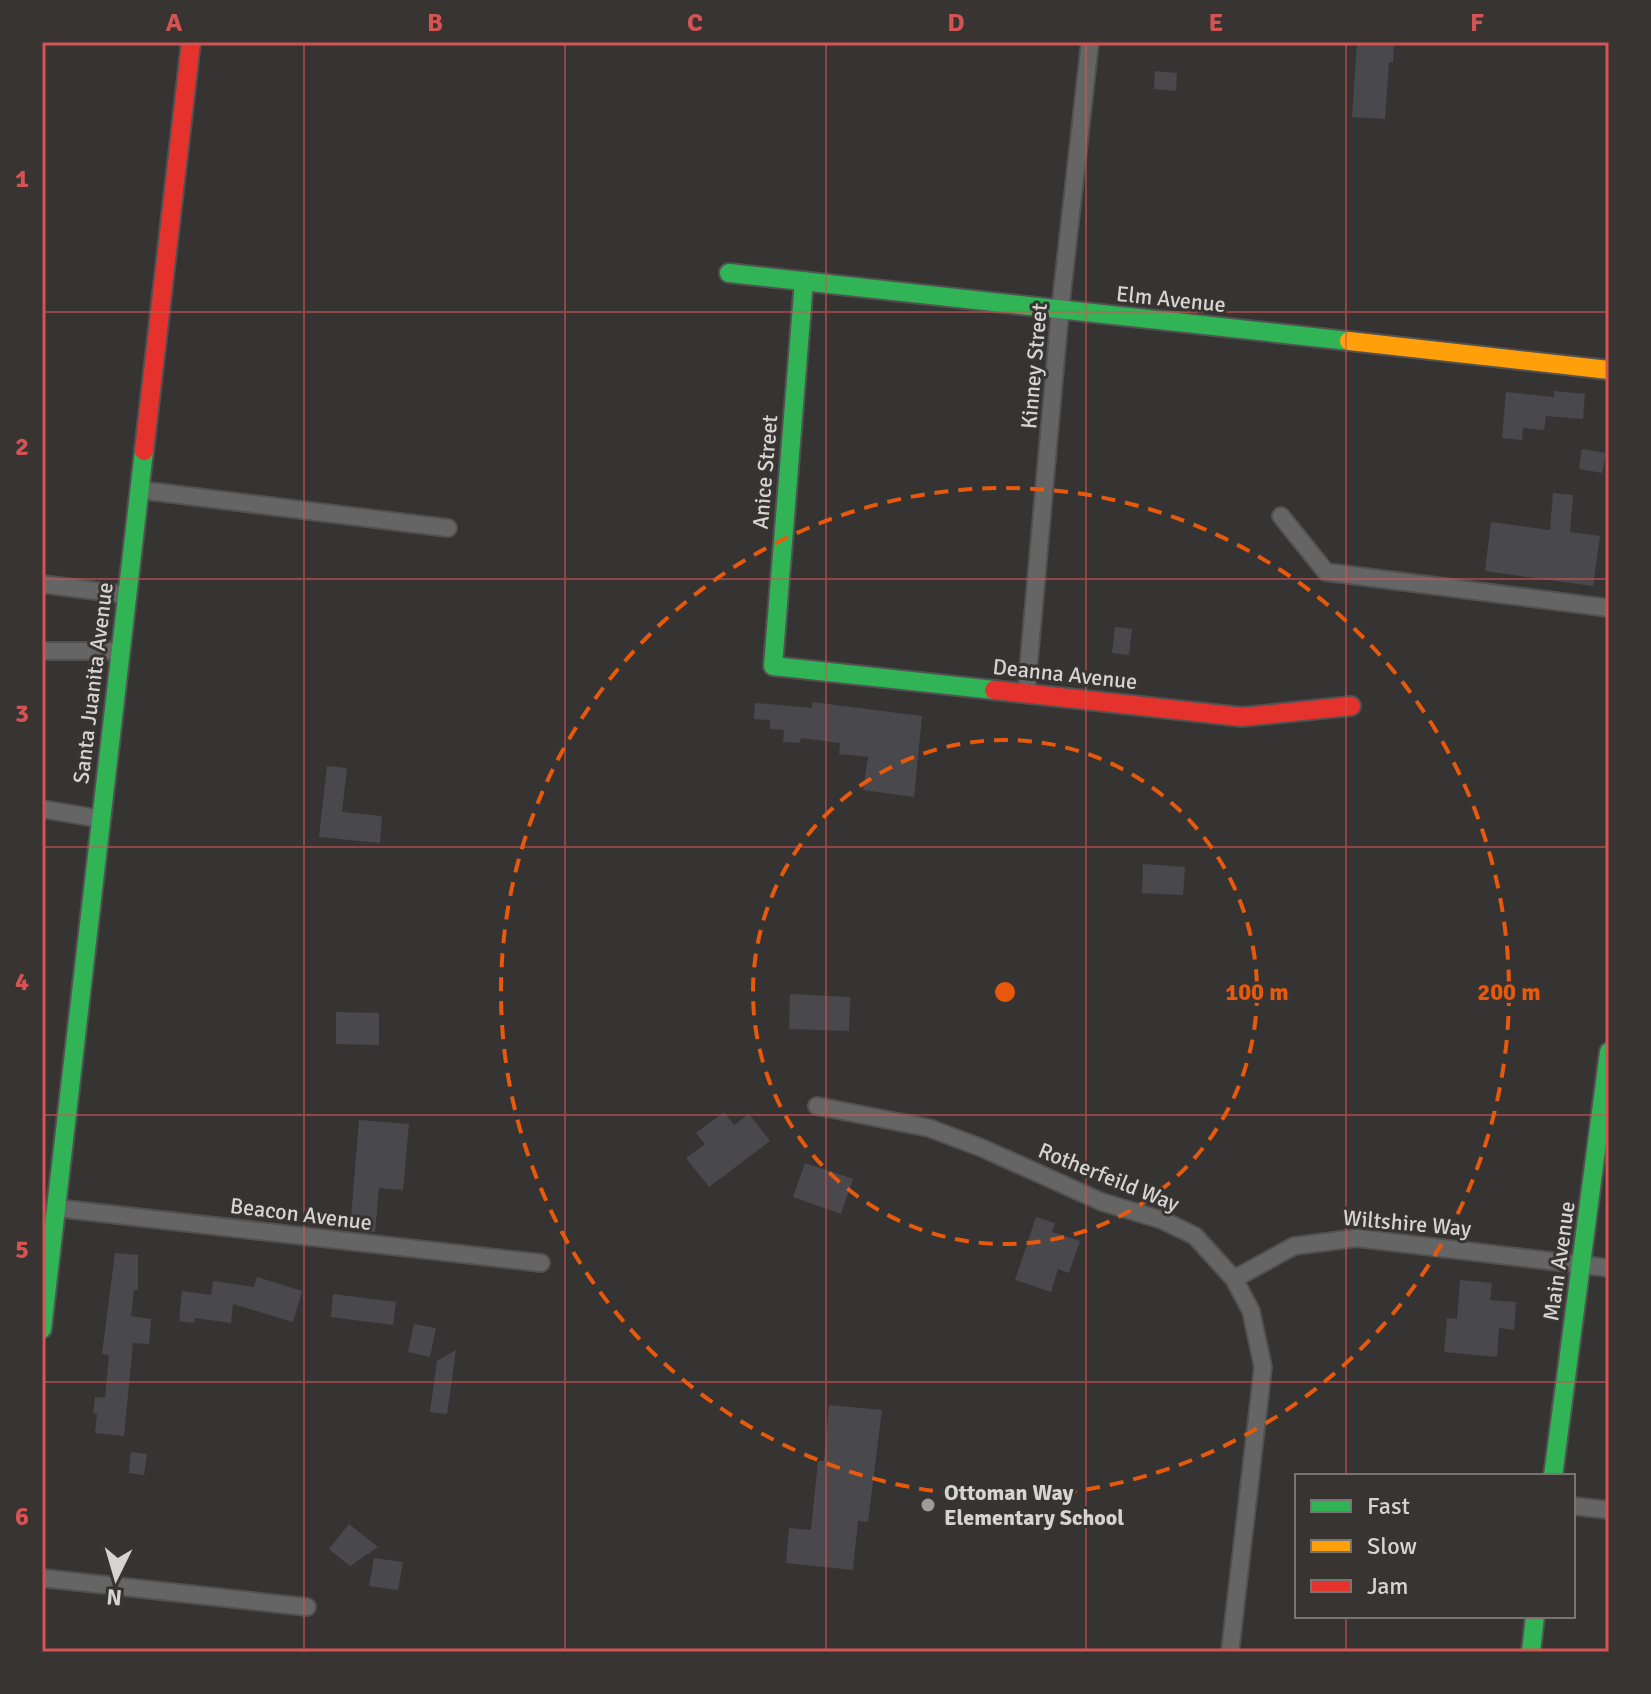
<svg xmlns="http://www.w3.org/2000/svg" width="1651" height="1694" viewBox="0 0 1651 1694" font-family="Signika,sans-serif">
<rect width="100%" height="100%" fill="#363433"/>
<g fill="#49484d">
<path d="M1357,42H1394L1393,62H1389L1385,119L1352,117Z"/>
<path d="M1155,71L1177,73L1176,91L1154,89Z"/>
<path d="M1554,391L1585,394L1583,419L1546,416L1544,430L1523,428L1522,440L1502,438L1506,392L1554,397Z"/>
<path d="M1582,449L1606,453L1602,473L1579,469Z"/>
<path d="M1553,493L1573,495L1570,532L1600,536L1593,586L1485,571L1491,522L1550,530Z"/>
<path d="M1115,627L1132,629L1129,655L1112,653Z"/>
<path d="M812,702L922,716L914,797L863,790L868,757L839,754L840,743L801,738L800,743L783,742L784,730L770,729V720L754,719L755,703L812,708Z"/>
<path d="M327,766L347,768L342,812L382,816L380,843L319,837Z"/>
<path d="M1143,864L1185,867L1183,895L1142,893Z"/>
<path d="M790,994L850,997L849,1031L789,1029Z"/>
<path d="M336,1012L379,1013V1045L336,1044Z"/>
<path d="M724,1112L734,1125L749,1114L770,1141L709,1187L686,1158L705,1144L696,1133Z"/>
<path d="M359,1120L409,1124L403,1190L379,1188L375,1232L350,1230Z"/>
<path d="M805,1163L853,1179L841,1214L793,1197Z"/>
<path d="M1036,1217L1055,1223L1052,1232L1080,1241L1069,1273L1058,1269L1051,1292L1015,1280Z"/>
<path d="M115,1253L138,1255V1290H134L131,1316L151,1319L149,1344L133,1343L124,1436L95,1433L97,1414L93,1413L95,1397L105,1398L109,1355L102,1354Z"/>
<path d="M257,1277L302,1291L293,1322L233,1304L231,1323L195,1318L194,1323L179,1321L182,1291L211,1295L213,1281L254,1287Z"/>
<path d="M1460,1280L1492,1283L1490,1300L1516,1302L1514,1330L1499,1328L1497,1357L1444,1352L1447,1318L1457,1319Z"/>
<path d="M333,1294L396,1302L393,1325L331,1317Z"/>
<path d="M414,1324L436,1328L430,1357L408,1352Z"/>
<path d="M456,1350L447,1414L430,1412L437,1361Z"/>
<path d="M829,1405L882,1410L868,1522L858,1521L853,1570L786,1563L789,1528L811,1530L818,1461H824Z"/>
<path d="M131,1452L147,1454L144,1475L129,1473Z"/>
<path d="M349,1524L378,1547L350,1566L329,1549Z"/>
<path d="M374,1558L403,1562L398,1590L369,1586Z"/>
</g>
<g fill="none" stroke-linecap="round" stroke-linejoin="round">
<g stroke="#525151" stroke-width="20">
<g id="street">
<path d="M140,490L448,528"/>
<path d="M1281,516L1326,572L1609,608"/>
<path d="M42,584L127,595"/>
<path d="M42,651H120"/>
<path d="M1026,694L1060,311L1090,42"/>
<path d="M42,809L101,819"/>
<path d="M817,1106L929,1128L982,1148L1102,1202L1162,1220L1195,1236L1234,1279L1251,1311L1263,1367L1230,1652"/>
<path d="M56,1208L541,1263"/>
<path d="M1234,1279L1294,1246L1357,1238L1609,1268"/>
<path d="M1573,1506L1609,1510"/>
<path d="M42,1578L307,1607"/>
</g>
</g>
<g stroke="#525151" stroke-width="22">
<g id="fast">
<path d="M729,273L1349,341"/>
<path d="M804,281L773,666L994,690"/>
<path d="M42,1329L144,451"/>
<path d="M1553,1476L1609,1052"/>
<path d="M1531,1652L1535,1616"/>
</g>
</g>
<g stroke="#525151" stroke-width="22">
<path id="slow" d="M1349,341L1609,370"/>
</g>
<g stroke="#525151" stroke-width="22">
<g id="jam">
<path d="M144,451L191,42"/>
<path d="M994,690L1242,717L1351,706"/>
</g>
</g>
<use href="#street" stroke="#666565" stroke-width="16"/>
<use href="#fast" stroke="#30b455" stroke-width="18"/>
<use href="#slow" stroke="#ff9f0a" stroke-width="18"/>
<use href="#jam" stroke="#e5322d" stroke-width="18"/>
</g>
<path fill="none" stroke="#d65353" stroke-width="2" stroke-opacity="0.55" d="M304,42V1652M565,42V1652M826,42V1652M1086,42V1652M1346,42V1476M42,312H1609M42,579H1609M42,847H1609M42,1115H1609M42,1382H1609M1346,1616V1652"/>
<g fill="none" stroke="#e8590c" stroke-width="4" stroke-dasharray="14 10">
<circle cx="1005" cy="992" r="252"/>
<circle cx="1005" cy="992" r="504"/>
</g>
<circle fill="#9e9c9b" stroke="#373432" stroke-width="3" cx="928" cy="1505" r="8"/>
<g text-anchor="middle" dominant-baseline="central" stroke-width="6" stroke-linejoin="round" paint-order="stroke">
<g font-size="22" fill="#d6d4d3" stroke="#373432">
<text transform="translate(1171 299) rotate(6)">Elm Avenue</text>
<text transform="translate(1034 366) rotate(-85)">Kinney Street</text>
<text transform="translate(765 472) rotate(-85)">Anice Street</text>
<text transform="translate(1065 674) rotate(6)">Deanna Avenue</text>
<text transform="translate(93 683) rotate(-83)">Santa Juanita Avenue</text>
<text transform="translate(1109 1177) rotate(22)">Rotherfeild Way</text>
<text transform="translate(301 1214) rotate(7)">Beacon Avenue</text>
<text transform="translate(1407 1223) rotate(5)">Wiltshire Way</text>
<text transform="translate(1559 1261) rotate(-82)">Main Avenue</text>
</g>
<g font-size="22" font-weight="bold" fill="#d6d4d3" stroke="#373432" text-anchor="start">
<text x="944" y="1492">Ottoman Way<tspan x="944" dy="25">Elementary School</tspan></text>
</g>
</g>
<circle cx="1005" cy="992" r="12" fill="#e8590c" stroke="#373432" stroke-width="4"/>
<g font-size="24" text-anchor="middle" font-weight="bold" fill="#e8590c" stroke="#373432" stroke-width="6" stroke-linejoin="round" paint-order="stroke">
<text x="1257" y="1000">100 m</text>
<text x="1509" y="1000">200 m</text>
</g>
<rect width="1651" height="1694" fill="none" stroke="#373432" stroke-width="88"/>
<rect x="1295" y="1474" width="280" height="144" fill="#373432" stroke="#777472" stroke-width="2"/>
<rect x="1311" y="1500" width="40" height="12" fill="#30b455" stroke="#777472" stroke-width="2"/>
<text x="1367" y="1514" font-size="24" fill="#d6d4d3">Fast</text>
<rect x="1311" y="1540" width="40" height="12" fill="#ff9f0a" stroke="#777472" stroke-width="2"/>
<text x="1367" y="1554" font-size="24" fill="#d6d4d3">Slow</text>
<rect x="1311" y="1580" width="40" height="12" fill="#e5322d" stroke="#777472" stroke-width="2"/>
<text x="1367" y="1594" font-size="24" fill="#d6d4d3">Jam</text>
<g transform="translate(116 1578) rotate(185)" stroke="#373432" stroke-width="6" paint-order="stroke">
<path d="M0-6L14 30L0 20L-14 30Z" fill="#d6d4d3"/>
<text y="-12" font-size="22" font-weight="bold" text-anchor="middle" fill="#d6d4d3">N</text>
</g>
<rect x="44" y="44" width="1563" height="1606" fill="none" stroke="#d65353" stroke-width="3"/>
<g font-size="26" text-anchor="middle" font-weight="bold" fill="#d65353">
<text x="174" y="31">A</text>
<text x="435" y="31">B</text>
<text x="695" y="31">C</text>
<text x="956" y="31">D</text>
<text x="1216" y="31">E</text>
<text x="1477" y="31">F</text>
<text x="22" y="187">1</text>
<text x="22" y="455">2</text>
<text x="22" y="722">3</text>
<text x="22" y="990">4</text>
<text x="22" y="1258">5</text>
<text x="22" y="1525">6</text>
</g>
</svg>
